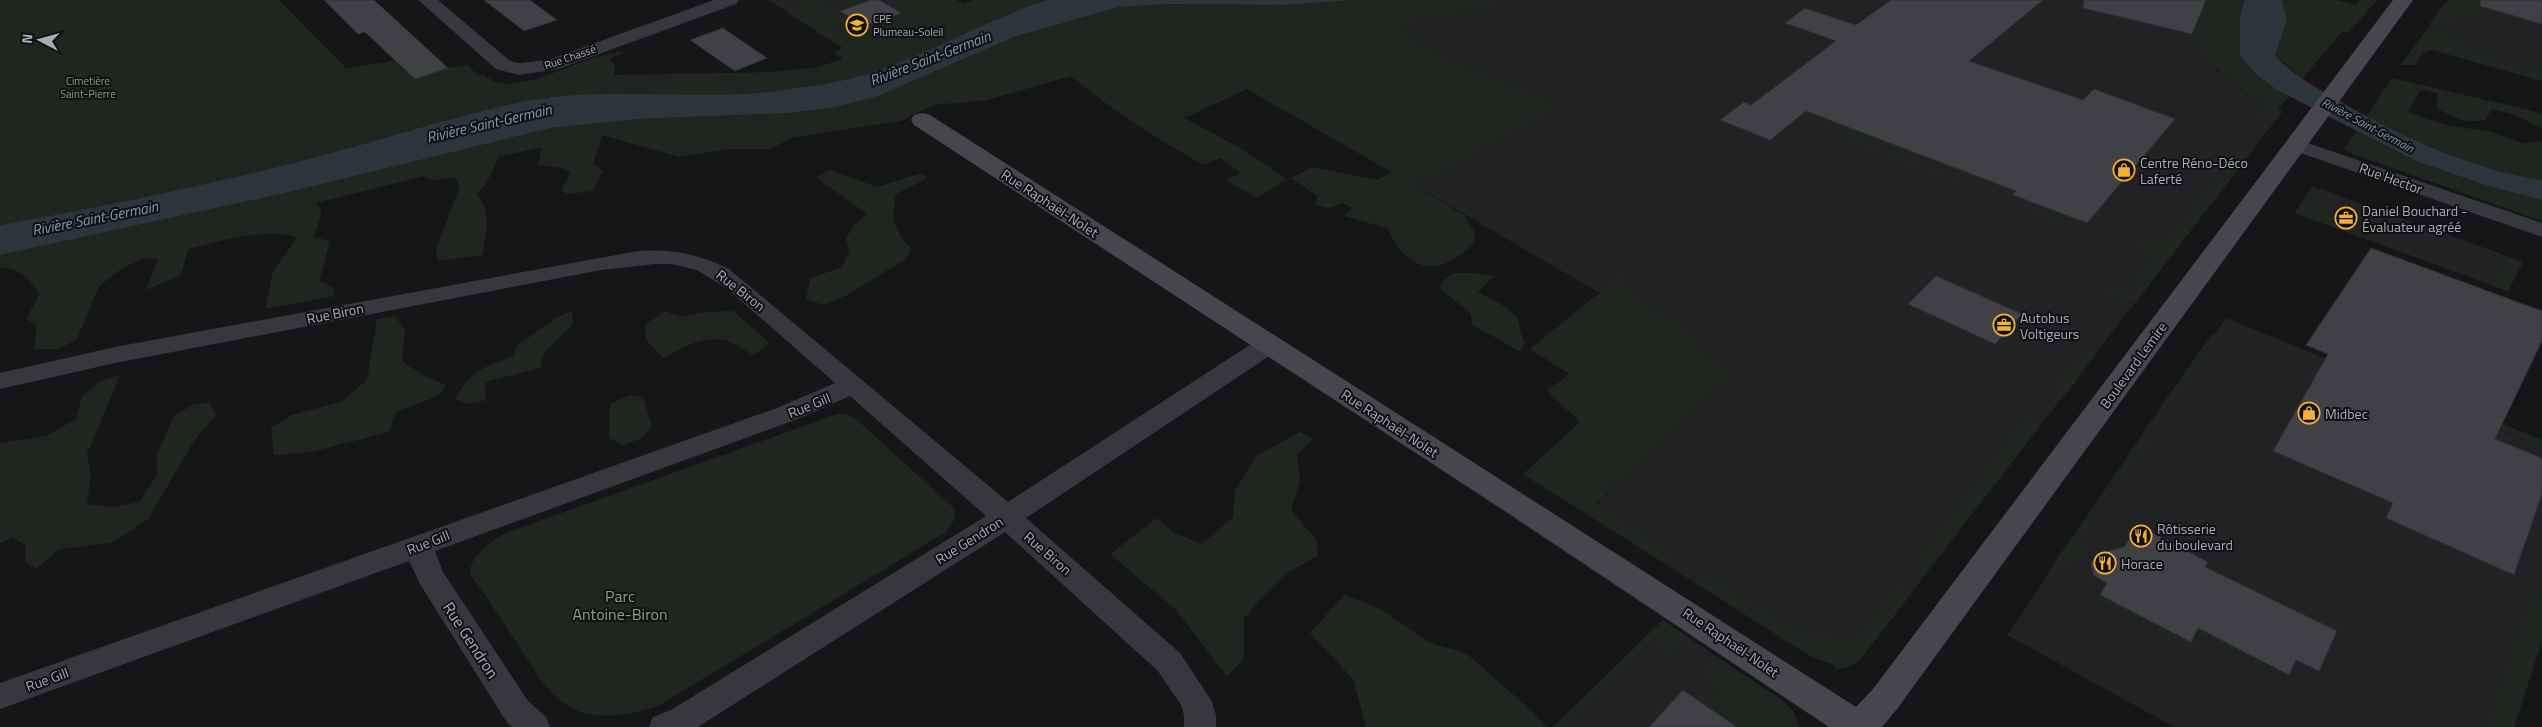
<svg xmlns="http://www.w3.org/2000/svg" width="2542" height="727" viewBox="0 0 2542 727" font-family="'Titillium Web',sans-serif">
<rect width="100%" height="100%" fill="#161618"/>
<g fill="#222225">
<path d="M768,0H918L939,12L846,48Z"/>
<path d="M1528,0H2206L2192,34L2218,71L2244,92L2282,112L1859,661L1845,668L1835,669L1833,664L1814,658L1805,653L1587,514L1733,371L1411,183L1559,105L1437,53L1407,35L1405,24Z"/>
<path d="M2448,0H2542V71L2422,36Z"/>
<path d="M2312,186L2523,262L2508,291L2295,213Z"/>
<path d="M2226,318L2542,447V641L2514,727H2174L2007,635L2166,399Z"/>
<path d="M1663,620L1784,702L1793,711L1799,727H1553Z"/>
</g>
<g fill="#1e261f">
<path d="M0,0H279L346,68L395,61L415,79L447,68L467,65L479,76L483,74C487,77 492,81 496,82C533,92 590,50 627,52L609,58L615,66L614,75L772,72L818,67L843,59L834,52L843,48L786,12L790,8L818,1L844,17L841,18L847,21L829,29L835,32L853,25L864,32L869,31L865,28L904,11L887,0H956L963,4L973,0H1047C982,21 922,59 856,77C831,84 803,87 776,91C690,102 602,85 517,103C451,117 388,138 323,155C217,184 108,207 0,225Z"/>
<path d="M1353,0H1528L1405,24L1407,35L1437,53L1560,105L1453,165L1411,183L1465,216L1475,233L1473,245C1466,250 1458,257 1451,261C1418,277 1400,254 1387,228L1344,216L1353,208L1343,203L1329,208L1316,205L1317,196L1291,178L1312,167L1377,180L1391,172L1247,89L1184,118L1237,146L1287,179L1257,198L1226,180L1242,173L1220,158L1203,165C1156,138 1113,111 1071,76L987,100L933,105L900,121L790,138L772,149H730L679,157L602,135L593,163L603,171L592,191L568,194L561,191L571,172L558,167L538,165L542,147L499,157L486,184L477,195C493,212 485,233 483,255L438,261L436,249L460,186L454,177L433,181L424,176L315,203L322,210L314,237L330,241L319,281L333,287L335,296L265,309L273,271L297,238C267,226 219,242 188,249L181,275L146,290L158,259L146,258L124,267L99,286L77,339L59,349H35L36,325L26,319L40,294C30,280 18,266 0,268V255L285,193L551,128L638,119L788,113L830,108L873,98L1014,37L1119,7L1169,4L1285,5Z"/>
<path d="M2206,0H2244L2240,18V56L2256,74L2289,96L2277,110L2282,112L2276,121L2257,118L2266,104C2232,86 2212,68 2192,34Z"/>
<path d="M2282,0H2337L2355,5L2360,0H2377L2349,32H2342L2302,79L2275,55L2287,20Z"/>
<path d="M2448,0H2494L2488,8L2478,6L2476,8L2519,17L2517,20L2482,10L2477,16L2458,12L2447,27L2463,33L2430,23Z"/>
<path d="M2426,31L2461,41L2466,49L2542,71V81L2432,50L2422,53L2416,65H2400Z"/>
<path d="M2392,78L2542,113V129L2518,116L2492,109L2485,120C2467,124 2450,118 2436,106L2438,94L2426,90L2420,91L2407,112L2446,125L2492,132L2522,143L2542,141V180C2481,170 2420,148 2366,117Z"/>
<path d="M1813,122L1826,127L1833,126L1836,122L1929,158L1928,160L1950,168L1952,167L1993,182L1990,185L2005,190L1840,128L1830,129L1825,132L1808,126Z"/>
<path d="M2357,131L2416,161L2488,186L2542,200V221L2353,154L2344,149Z"/>
<path d="M1837,133L1844,134L1971,183L1967,187L1833,135Z"/>
<path d="M2241,147L2250,153L2144,292L2130,287L2145,269H2155L2148,264L2154,258L2133,248L2141,238L2163,245Z"/>
<path d="M830,170L877,187L921,173L928,178L896,194C890,221 894,228 911,249L906,259L847,295L823,305L806,299L811,278L842,267L849,252L846,239L853,226L867,214L816,177Z"/>
<path d="M2308,194L2335,203L2328,214L2335,217L2333,221L2496,282L2508,259L2429,231L2432,229L2523,262L2508,291L2295,213Z"/>
<path d="M2028,206L2073,222L2069,227L2064,225L2024,210Z"/>
<path d="M1455,273H1474L1494,276L1478,292C1490,299 1512,307 1518,320C1521,328 1520,336 1525,343L1519,351L1473,325L1470,313L1439,288L1446,278Z"/>
<path d="M1624,273C1624,276 1624,281 1624,284C1632,311 1702,321 1696,349L1734,371L1595,505L1674,554L1664,563L1523,474L1580,422L1547,391L1569,374L1530,349Z"/>
<path d="M2106,286C2114,289 2135,294 2140,298L2137,301C2127,303 2109,297 2104,290Z"/>
<path d="M572,311L573,324L544,353L540,368L485,382L486,400L467,404L455,399C473,368 482,369 514,356L517,345C536,334 551,318 572,311Z"/>
<path d="M665,311L681,317L706,312L733,311L770,343L752,356C720,328 695,340 663,358L646,340L645,325Z"/>
<path d="M395,316L405,330L402,361L424,376L446,385L438,396L396,412L389,432L311,452L274,455L271,428L291,415L341,402L367,380L377,319Z"/>
<path d="M2212,334L2219,336L2173,402L2166,399Z"/>
<path d="M2081,352L2096,354L2065,396L2057,392L2063,384L2057,381Z"/>
<path d="M120,375L87,454L91,475L87,504L113,507L139,502L157,475V455L174,416L194,404L209,403L216,415L194,441L148,519L114,542L58,550L36,569L25,562L26,546L13,537L0,543V443L46,436L76,419L82,396L103,380Z"/>
<path d="M629,395L643,397L652,426L642,438L623,445L609,438L610,404Z"/>
<path d="M837,414H845L856,419L954,508C957,519 952,524 946,532L658,706C629,715 592,723 565,704C546,691 534,669 522,651C505,625 488,599 470,574C470,555 489,544 503,534Z"/>
<path d="M2028,419L2041,424L1927,571L1914,564L2024,420Z"/>
<path d="M2503,424L2542,440V447L2500,429Z"/>
<path d="M1300,432L1314,439L1297,454L1300,479L1291,511L1316,539L1318,556L1286,573L1258,601L1244,619V659L1227,676L1176,610L1110,554L1157,518L1174,533L1202,544L1233,517L1235,490L1256,456Z"/>
<path d="M2145,434L2150,438V442L2121,482L2111,480Z"/>
<path d="M2092,509L2095,512C2091,524 2083,533 2082,545L2087,552L2085,557L2074,559L2066,566L2049,570Z"/>
<path d="M2207,565L2327,623L2326,626L2205,567Z"/>
<path d="M1702,573L1802,634L1856,638L1897,586L1911,594L1859,661L1845,668L1835,669L1833,664L1814,658L1694,582Z"/>
<path d="M1345,594L1382,610L1430,643L1466,653L1532,711L1546,727H1366L1353,679L1310,633Z"/>
<path d="M2100,595L2191,642L2194,638L2201,642L2196,650L2096,600Z"/>
<path d="M2542,596V641L2514,727H2487L2530,602Z"/>
<path d="M1663,620L1689,638L1674,652H1668L1651,641L1565,727H1553Z"/>
<path d="M2199,628L2271,666L2268,671L2195,634Z"/>
<path d="M1714,655L1784,702L1793,711L1799,727H1737L1706,706L1722,688C1713,682 1704,678 1702,667Z"/>
</g>
<g fill="#2c353c">
<path d="M1047,0H1353L1285,5L1169,4L1119,7L1014,37L873,98L830,108L788,113L638,119L551,128L285,193L0,255V225C108,206 217,184 323,155C388,138 451,117 517,103C602,84 690,102 776,91C803,87 831,84 856,77C922,59 982,21 1047,0Z"/>
<path d="M2244,0H2282L2287,20L2275,55C2293,76 2319,89 2343,103C2405,139 2471,169 2542,180V200L2488,186L2416,161L2277,90L2256,74L2240,56V18Z"/>
</g>
<g fill="#404145" stroke="#303034">
<path d="M324,0H374L448,68L415,79L365,32L358,34Z"/>
<path d="M484,0H530L557,20L524,31Z"/>
<path d="M871,0H879L901,13L864,26L840,11Z"/>
<path d="M1891,0H2043L1969,61L2083,100L2094,89L2175,119L2087,223L2013,195L2016,191L1806,111L1770,140L1720,120L1744,102L1751,105L1836,41L1785,23L1805,8L1856,25Z"/>
<path d="M2084,0H2206L2192,34L2083,8Z"/>
<path d="M2481,0H2542V24L2480,6Z"/>
<path d="M723,28L767,58L735,71L690,40Z"/>
<path d="M2371,248L2542,311V341L2495,439L2542,458V494L2514,575L2386,518L2393,503L2273,451L2328,354L2306,345Z"/>
<path d="M1936,276L2022,314L1995,344L1908,304Z"/>
<path d="M2138,525L2208,562L2205,567L2337,631L2319,671L2296,660L2289,675L2198,628L2191,642L2100,595L2107,583L2094,576L2091,564L2097,554L2124,547Z"/>
<path d="M1683,690L1706,706L1737,727H1649Z"/>
</g>
<g fill="none" stroke-linecap="round" stroke-linejoin="round">
<g fill="#37383d" fill-rule="evenodd">
<path d="M418,0H438L510,61L519,63L548,60L714,0H739L736,4L558,69L519,75L496,69Z"/>
<path d="M2296,139L2542,223V237L2289,149L2286,145L2289,141Z"/>
<path d="M638,251C671,249 699,254 729,269L1008,502L1259,339L1268,337L1277,339L1280,345L1277,351L1026,518L1180,653L1211,700L1216,715V727H1184V715L1181,705L1158,671L1005,532L698,727H649L653,717L671,710L986,516L850,396L795,420L435,551L443,572L528,701L546,717L550,727H512L506,721L420,584L409,561L0,709V683L777,408L835,383L729,290L697,270L672,264H655L601,270L115,363L0,389V373L115,347Z"/>
</g>
<path fill="#45474d" fill-rule="evenodd" d="M2393,0H2413L1897,709L1882,727H1829L1497,506L914,125L911,120L914,115L922,113L930,115L1856,707L1873,689Z"/>
</g>
<defs>
<g id="school-ring" transform="scale(1.125)"><circle r="9.5" fill="#111113" stroke="#f2b134" stroke-width="1.5"/><path d="M0-5L7-2L0 1L-7-2ZM-4 1L0 2.5L4 1V4Q0 6-4 4Z" fill="#f2b134"/></g>
<g id="shop-ring" transform="scale(1.125)"><circle r="9.5" fill="#111113" stroke="#f2b134" stroke-width="1.5"/><path d="M-5-2.5h2.3a2.7 3.5 0 0 1 5.4 0H5L5.5 6h-11ZM-1.5-2.5h3a1.5 2.3 0 0 0-3 0Z" fill="#f2b134"/></g>
<g id="office-ring" transform="scale(1.125)"><circle r="9.5" fill="#111113" stroke="#f2b134" stroke-width="1.5"/><path d="M-6-3h4V-5.5h4V-3h4V5H-6ZM-1-4.5V-3h2v-1.5ZM-6 0V1H6V0Z" fill="#f2b134"/></g>
<g id="restaurant-ring" transform="scale(1.125)"><circle r="9.5" fill="#111113" stroke="#f2b134" stroke-width="1.5"/><path d="M-5-6h1v4h1v-4h1v4h1v-4h1v5L-1.5 .5V6h-2V.5L-5-1ZM5-6V6H3V1.5H1.5Q1.5-4 5-6Z" fill="#f2b134"/></g>
</defs>
<g fill-rule="evenodd">
<use href="#school-ring" x="857" y="25"/>
<use href="#shop-ring" x="2124" y="170"/>
<use href="#office-ring" x="2346" y="218"/>
<use href="#office-ring" x="2004" y="325"/>
<use href="#shop-ring" x="2309" y="413"/>
<use href="#restaurant-ring" x="2141" y="536"/>
<use href="#restaurant-ring" x="2105" y="563"/>
</g>
<g text-anchor="middle" dominant-baseline="central" stroke-width="4" stroke-linejoin="round" paint-order="stroke">
<g font-size="11" fill="#a8adb8" stroke="#111113" text-anchor="start">
<text x="873" y="19">CPE<tspan x="873" dy="13">Plumeau-Soleil</tspan></text>
</g>
<g font-size="11" fill="#a8adb8" stroke="#111113">
<text transform="translate(570 57) rotate(-19)">Rue Chassé</text>
</g>
<g font-size="11" fill="#7fa381" stroke="#111113">
<text x="88" y="81">Cimetière<tspan x="88" dy="13">Saint-Pierre</tspan></text>
</g>
<g font-size="12" font-style="italic" fill="#7f9bb3" stroke="#111113">
<text transform="translate(2368 125) rotate(28)">Rivière Saint-Germain</text>
</g>
<g font-size="14" fill="#a8adb8" stroke="#111113" text-anchor="start">
<text x="2140" y="162">Centre Réno-Déco<tspan x="2140" dy="16">Laferté</tspan></text>
<text x="2362" y="210">Daniel Bouchard -<tspan x="2362" dy="16">Évaluateur agréé</tspan></text>
<text x="2020" y="317">Autobus<tspan x="2020" dy="16">Voltigeurs</tspan></text>
<text x="2325" y="413">Midbec</text>
<text x="2157" y="528">Rôtisserie<tspan x="2157" dy="16">du boulevard</tspan></text>
<text x="2121" y="563">Horace</text>
</g>
<g font-size="14" fill="#a8adb8" stroke="#111113">
<text transform="translate(2391 178) rotate(20)">Rue Hector</text>
<text transform="translate(1050 203) rotate(33)">Rue Raphaël-Nolet</text>
<text transform="translate(741 290) rotate(38)">Rue Biron</text>
<text transform="translate(335 313) rotate(-11)">Rue Biron</text>
<text transform="translate(2133 365) rotate(-54)">Boulevard Lemire</text>
<text transform="translate(809 405) rotate(-22)">Rue Gill</text>
<text transform="translate(1390 423) rotate(33)">Rue Raphaël-Nolet</text>
<text transform="translate(969 540) rotate(-32)">Rue Gendron</text>
<text transform="translate(428 542) rotate(-21)">Rue Gill</text>
<text transform="translate(1048 553) rotate(41)">Rue Biron</text>
<text transform="translate(1731 642) rotate(34)">Rue Raphaël-Nolet</text>
<text transform="translate(47 679) rotate(-20)">Rue Gill</text>
</g>
<g font-size="15" font-style="italic" fill="#7f9bb3" stroke="#111113">
<text transform="translate(930 58) rotate(-21)">Rivière Saint-Germain</text>
<text transform="translate(489 123) rotate(-13)">Rivière Saint-Germain</text>
<text transform="translate(95 218) rotate(-11)">Rivière Saint-Germain</text>
</g>
<g font-size="16" fill="#7fa381" stroke="#111113">
<text x="620" y="596">Parc<tspan x="620" dy="18">Antoine-Biron</tspan></text>
</g>
<g font-size="16" fill="#a8adb8" stroke="#111113">
<text transform="translate(471 640) rotate(57)">Rue Gendron</text>
</g>
</g>
<g transform="translate(40 40) rotate(276)" stroke="#111113" stroke-width="4" paint-order="stroke">
<path d="M0-4L9 19L0 12L-9 19Z" fill="#a8adb8"/>
<text y="-8" font-size="14" font-weight="bold" text-anchor="middle" fill="#a8adb8">N</text>
</g>
</svg>
